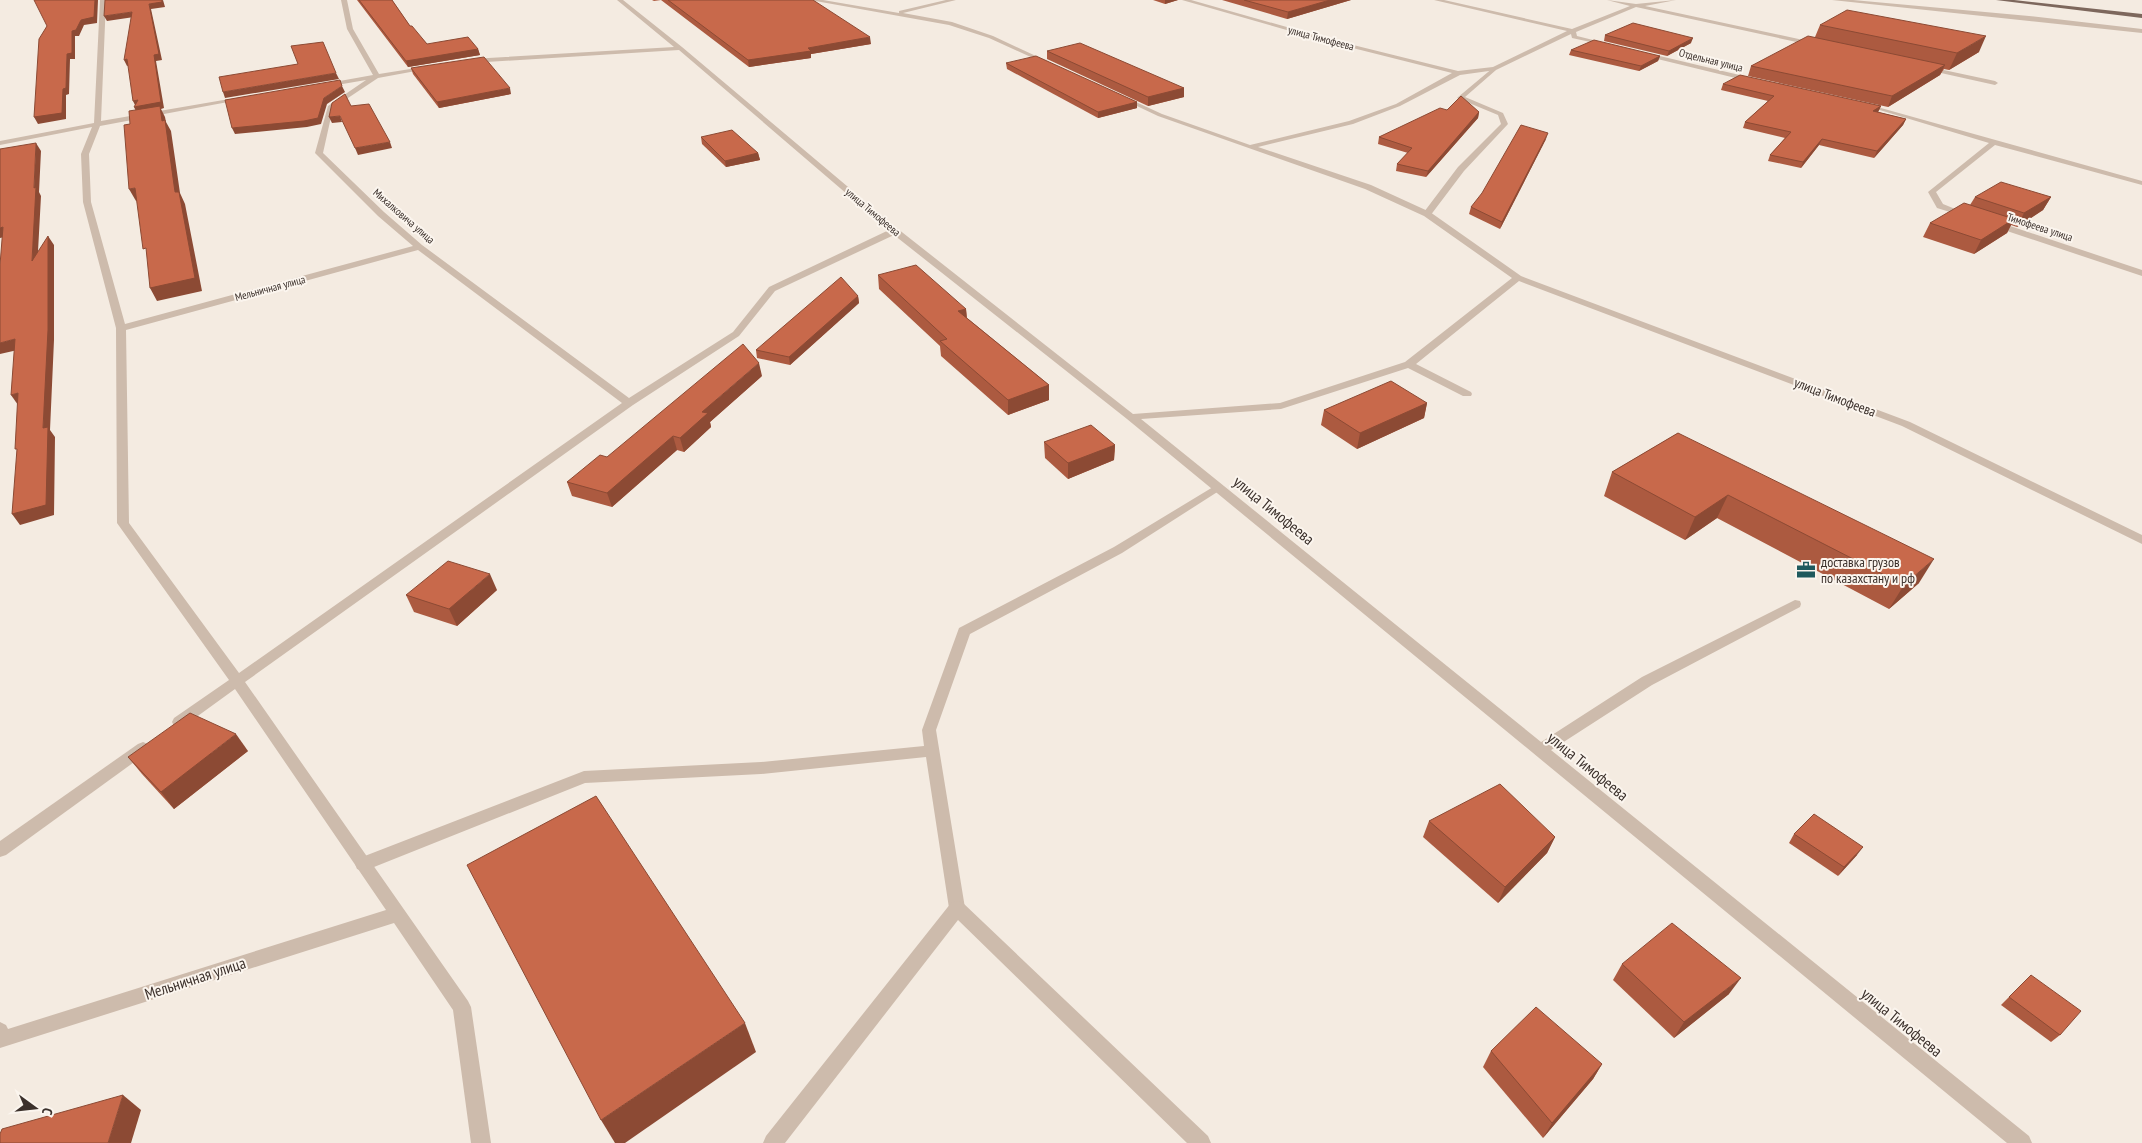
<svg xmlns="http://www.w3.org/2000/svg" width="2142" height="1143" viewBox="0 0 2142 1143" font-family="'PT Sans Narrow',sans-serif">
<rect width="100%" height="100%" fill="#f4ebe1"/>
<g fill="none" stroke-linecap="round" stroke-linejoin="round">
<g fill="#cdbbac" fill-rule="evenodd">
<path d="M1494,67L1496,68V70L1465,97L1503,113L1508,124L1464,171L1430,216H1424V212L1458,167L1501,124L1498,115L1457,98Z"/>
<path d="M1218,484L1222,485L1224,487L1222,489L1122,553L970,634L936,730L965,908L963,913L957,915L951,913L949,908L926,757L761,774L585,783L369,869L363,871L357,869L355,864L357,859L584,771L761,762L924,746L922,730L959,628L1114,547Z"/>
<path d="M1795,600L1800,601L1801,604L1800,607L1652,685L1545,754L1540,756L1535,754L1533,750L1535,746L1642,677Z"/>
</g>
<g fill="#cdbbac" fill-rule="evenodd">
<path d="M100,0H106L101,121L241,97L244,99L100,126L89,154L91,202L125,324L413,246L378,216L315,153L328,106L366,80L325,87L323,86V84L373,75L347,29L341,0H347L353,29L379,74L429,66L432,68L378,78L333,108L323,153L384,212L422,245L629,398L733,332L769,287L889,230L679,50L471,63L468,61L471,59L674,47L617,0H623L682,47L898,229L1133,414L1280,403L1405,362L1512,278L1424,216L1365,189L1158,116L1120,98L1125,97L1162,114L1250,145L1349,121L1396,104L1452,73L1325,41L1182,0H1191L1329,39L1458,71L1493,67L1567,31L1434,0H1444L1572,29L1630,6L1607,0L1636,4L1676,0L1645,6L1817,43L1815,46L1636,7L1576,32L1577,36L1609,44V46L1572,38L1571,34L1496,70L1460,75L1400,106L1353,124L1258,147L1371,185L1430,212L1521,276L1910,422L2142,535V544L1902,426L1519,281L1416,364L1471,392L1472,394L1471,396H1463L1408,368L1281,409L1141,419L2029,1136L2032,1143H2007L1127,419L894,235L775,291L739,336L633,405L245,682L468,1001L471,1007L491,1143H471L453,1010L394,923L0,1048V1022L6,1025L8,1029L386,910L235,689L184,726L179,727L174,726L172,722L174,718L229,680L117,523L116,328L83,202L81,154L92,127L0,145V141L94,123ZM418,250L622,403L239,673L129,523L126,330Z"/>
<path d="M810,0H823L899,13V11L946,0H956L903,13L952,22L993,36L1051,63L1046,64L989,38L949,25Z"/>
<path d="M1832,0H1853L2029,16L2142,29V33Z"/>
<path d="M1643,52L1752,78L1755,80L1752,82L1641,55Z"/>
<path d="M1925,66L1995,81L1998,83L1995,85L1923,69V67Z"/>
<path d="M1863,103L2142,181V185L1995,145L1936,192L1943,204L1970,215L1966,217L1937,208L1928,192L1989,143L1863,105Z"/>
<path d="M1989,221H1995L2142,270V276L1989,225Z"/>
<path d="M143,742L148,744L150,748L148,752L6,855L0,857V841L138,744Z"/>
<path d="M957,901L963,903L1208,1136L1211,1143H1187L958,920L785,1143H763L766,1136L951,903Z"/>
</g>
<path fill="#7d675c" fill-rule="evenodd" d="M1996,0H2014L2142,14V18Z"/>
</g>
<g fill="#ac5a40">
<path d="M357,0H392L410,26L427,44L478,49L480,55L408,67Z"/>
<path d="M652,0H813L871,44L811,54V58L749,67L661,0L654,1Z"/>
<path d="M1153,0H1178L1165,4Z"/>
<path d="M1222,0H1351L1287,19Z"/>
<path d="M1820,25L1979,52L1949,70L1944,69L1940,75L1888,107L1748,76L1751,66L1815,37Z"/>
<path d="M1605,35L1691,43L1667,56L1604,41Z"/>
<path d="M1571,50L1660,56L1658,61L1639,71L1569,55Z"/>
<path d="M1047,51L1184,88V97L1148,106L1047,59Z"/>
<path d="M1006,63L1137,102V108L1098,118L1007,69Z"/>
<path d="M411,68L511,94L439,108L413,74Z"/>
<path d="M1723,84L1881,106L1878,112L1906,119L1903,125L1874,158L1819,145L1801,168L1768,161L1770,155L1785,138L1743,128L1745,122L1768,101L1721,90Z"/>
<path d="M1447,110L1479,112L1478,118L1426,177L1396,171L1397,164L1408,153L1378,144L1379,137Z"/>
<path d="M701,137L758,153L760,160L726,167L702,144Z"/>
<path d="M1546,139L1500,229L1469,214L1471,207Z"/>
<path d="M1975,197H2051L2043,210L2017,227L2011,225L2007,233L1974,254L1923,237L1930,223L1970,205Z"/>
<path d="M878,275L966,309L967,318L1049,385V400L1008,415L941,356L940,346L879,289Z"/>
<path d="M858,296L859,303L790,365L757,358L756,350Z"/>
<path d="M762,376L710,422L711,427L684,452L677,450L612,507L572,496L567,482L607,457Z"/>
<path d="M1427,403L1424,418L1357,449L1321,425L1324,410Z"/>
<path d="M1678,433L1919,583L1889,609L1717,518L1685,540L1604,496L1612,472Z"/>
<path d="M1044,442L1115,445L1114,460L1068,479L1045,458Z"/>
<path d="M497,590L457,626L414,612L406,595Z"/>
<path d="M248,751L174,809L142,774L128,757Z"/>
<path d="M1429,821L1555,837L1547,853L1498,903L1423,837Z"/>
<path d="M1794,834L1857,855L1838,876L1789,843Z"/>
<path d="M1622,964L1729,994L1674,1038L1613,980Z"/>
<path d="M2031,975L2060,1035L2051,1042L2001,1005Z"/>
<path d="M1491,1051L1602,1064L1593,1079L1543,1138L1483,1067Z"/>
</g>
<g fill="#8c4a34">
<path d="M95,0H98L97,23L84,25L79,36H75V59H70L69,94L66,95V119L38,124L34,117L63,89L67,54L72,31L81,20Z"/>
<path d="M163,0L165,7L151,9L162,60L156,61L164,108L161,109L165,117L166,122L171,131L180,193L185,204L202,291L157,301L150,288L181,204L134,107H136L133,101L154,55L149,4Z"/>
<path d="M1165,0H1178L1165,4Z"/>
<path d="M1330,0H1351L1287,19L1288,12Z"/>
<path d="M132,12L134,17L107,21L104,16Z"/>
<path d="M1986,36L1979,52L1949,70L1957,53Z"/>
<path d="M870,37L871,44L811,54V58L749,67L748,60L808,48Z"/>
<path d="M1693,38L1691,43L1667,56L1669,51Z"/>
<path d="M478,49L480,55L408,67L406,61Z"/>
<path d="M1660,56L1658,61L1639,71L1641,66Z"/>
<path d="M127,59L130,65L127,66L124,60Z"/>
<path d="M1945,65L1940,75L1888,107L1892,96Z"/>
<path d="M336,73L339,79L225,98L223,92Z"/>
<path d="M342,86L345,92L327,104L321,124L307,127L235,134L232,128L324,98Z"/>
<path d="M510,88L511,94L439,108L437,102Z"/>
<path d="M1184,88V97L1148,106V97Z"/>
<path d="M1137,102V108L1098,118V112Z"/>
<path d="M1881,106L1878,112L1873,111Z"/>
<path d="M1479,112L1478,118L1426,177L1428,171Z"/>
<path d="M340,116L342,122L332,123L329,117Z"/>
<path d="M1906,119L1903,125L1874,158L1877,151Z"/>
<path d="M1548,133L1546,139L1500,229L1502,222Z"/>
<path d="M1822,139L1819,145L1801,168L1803,162Z"/>
<path d="M390,142L392,148L358,155L355,148Z"/>
<path d="M36,143L41,151L39,192L41,196L37,270L32,261L34,188Z"/>
<path d="M758,153L760,160L726,167L725,161Z"/>
<path d="M135,188L142,200L136,201L129,189Z"/>
<path d="M2051,197L2043,210L2017,227L2024,213Z"/>
<path d="M2014,219L2007,233L1974,254L1981,240Z"/>
<path d="M3,227L9,236L0,238V228Z"/>
<path d="M48,236L54,245V340L50,430L55,437L54,515L20,525L12,514L43,428Z"/>
<path d="M858,296L859,303L790,365L789,357Z"/>
<path d="M966,309L967,323L958,311Z"/>
<path d="M15,339L22,349L0,354V343Z"/>
<path d="M759,363L762,376L710,422L711,427L684,452L680,438L702,412Z"/>
<path d="M1049,385V400L1008,415V400Z"/>
<path d="M18,393V405L11,395Z"/>
<path d="M1427,403L1424,418L1357,449L1360,433Z"/>
<path d="M673,436L677,450L612,507L607,493Z"/>
<path d="M1115,445L1114,460L1068,479V463Z"/>
<path d="M1728,495L1717,518L1685,540L1695,517Z"/>
<path d="M1934,559L1919,583L1889,609L1904,585Z"/>
<path d="M490,574L497,590L457,626L449,609Z"/>
<path d="M236,734L248,751L174,809L161,792Z"/>
<path d="M1555,837L1547,853L1498,903L1505,887Z"/>
<path d="M1863,847L1857,855L1838,876L1844,867Z"/>
<path d="M1741,978L1729,994L1674,1038L1684,1022Z"/>
<path d="M745,1023L756,1052L625,1143H615L601,1120Z"/>
<path d="M1602,1064L1593,1079L1543,1138L1552,1123Z"/>
<path d="M123,1095L141,1110L131,1143H108Z"/>
</g>
<g fill="#c8694b" stroke="#8c4a34">
<path d="M34,0H95L94,17L81,20L76,30L72,31V53L67,54L66,88L63,89L62,113L34,117L39,39L47,26Z"/>
<path d="M105,0H162V2L149,4L159,54L154,55L161,102L134,107L138,100L133,101L127,59L124,60L132,12L104,16Z"/>
<path d="M359,0H392L410,26H412L427,44L468,37L478,49L406,61Z"/>
<path d="M668,0H813L870,37L808,48L811,51L748,60Z"/>
<path d="M1244,0H1330L1288,12Z"/>
<path d="M1847,10L1986,36L1957,53L1820,25Z"/>
<path d="M1633,23L1693,38L1669,51L1605,35Z"/>
<path d="M1808,36L1945,65L1892,96L1751,66Z"/>
<path d="M1594,40L1660,56L1641,66L1571,50Z"/>
<path d="M323,42L336,73L223,92L219,77L298,64L291,46Z"/>
<path d="M1080,43L1184,88L1148,97L1047,51Z"/>
<path d="M1036,56L1137,102L1098,112L1006,63Z"/>
<path d="M484,57L510,88L437,102L411,68Z"/>
<path d="M1740,75L1881,106L1873,111L1906,119L1877,151L1822,139L1803,162L1770,155L1791,132L1745,122L1774,96L1723,84Z"/>
<path d="M340,80L342,86L324,98L318,118L304,121L232,128L225,100Z"/>
<path d="M345,94L351,106L369,104L390,142L355,148L340,116L329,117L332,103Z"/>
<path d="M1461,96L1479,112L1428,171L1397,164L1412,148L1379,137L1440,108L1447,110Z"/>
<path d="M160,106L162,121L165,120L175,192H179L195,278L150,288L146,248L143,249L135,188L129,189L124,125L130,124L129,111Z"/>
<path d="M1521,125L1548,133L1502,222L1471,207L1482,193Z"/>
<path d="M732,130L758,153L725,161L701,137Z"/>
<path d="M36,143L34,188L36,187L32,261L48,236V330L43,428L48,427L46,505L12,514L17,449H15L18,393L11,395L15,339L0,343V265L3,227L0,228V149Z"/>
<path d="M2001,182L2051,197L2024,213L1975,197Z"/>
<path d="M1964,203L2014,219L1981,240L1930,223Z"/>
<path d="M916,265L966,309L958,311L1049,385L1008,400L940,341L947,339L878,275Z"/>
<path d="M841,277L858,296L789,357L756,350Z"/>
<path d="M743,344L759,363L702,412L708,413L680,438L673,436L607,493L567,482L600,455L607,457Z"/>
<path d="M1391,381L1427,403L1360,433L1324,410Z"/>
<path d="M1091,425L1115,445L1068,463L1044,442Z"/>
<path d="M1678,433L1934,559L1904,585L1728,495L1695,517L1612,472Z"/>
<path d="M448,561L490,574L449,609L406,595Z"/>
<path d="M190,713L236,734L161,792L128,757Z"/>
<path d="M1500,784L1555,837L1505,887L1429,821Z"/>
<path d="M596,796L745,1023L601,1120L467,865Z"/>
<path d="M1814,814L1863,847L1844,867L1794,834Z"/>
<path d="M1672,923L1741,978L1684,1022L1622,964Z"/>
<path d="M2031,975L2081,1011L2060,1035L2009,997Z"/>
<path d="M1536,1007L1602,1064L1552,1123L1491,1051Z"/>
<path d="M123,1095L108,1143H0V1134L2,1129Z"/>
</g>
<defs>
<g id="office-bare" transform="scale(1.5)"><path d="M-6-3h4V-5.5h4V-3h4V5H-6ZM-1-4.5V-3h2v-1.5ZM-6 0V1H6V0Z" fill="#1f5a5e" stroke="#fbf5ee" stroke-width="2.5" paint-order="stroke"/></g>
</defs>
<g fill-rule="evenodd">
<use href="#office-bare" x="1806" y="570"/>
</g>
<g text-anchor="middle" dominant-baseline="central" stroke-width="4" stroke-linejoin="round" paint-order="stroke">
<g font-size="11" fill="#3b302b" stroke="#fbf5ee">
<text transform="translate(1321 38) rotate(15)">улица Тимофеева</text>
<text transform="translate(1711 60) rotate(14)">Отдельная улица</text>
<text transform="translate(873 212) rotate(40)">улица Тимофеева</text>
<text transform="translate(404 216) rotate(41)">Михалковича улица</text>
<text transform="translate(2040 227) rotate(18)">Тимофеева улица</text>
<text transform="translate(270 288) rotate(-15)">Мельничная улица</text>
</g>
<g font-size="14" fill="#3b302b" stroke="#fbf5ee">
<text transform="translate(1835 397) rotate(21)">улица Тимофеева</text>
</g>
<g font-size="14" fill="#3b302b" stroke="#fbf5ee" text-anchor="start">
<text x="1821" y="562">доставка грузов<tspan x="1821" dy="16">по казахстану и рф</tspan></text>
</g>
<g font-size="16" fill="#3b302b" stroke="#fbf5ee">
<text transform="translate(1274 510) rotate(39)">улица Тимофеева</text>
<text transform="translate(1588 766) rotate(39)">улица Тимофеева</text>
<text transform="translate(195 978) rotate(-18)">Мельничная улица</text>
<text transform="translate(1902 1022) rotate(39)">улица Тимофеева</text>
</g>
</g>
<g transform="translate(35 1108) rotate(105)" stroke="#fbf5ee" stroke-width="4" paint-order="stroke">
<path d="M0-4L9 19L0 12L-9 19Z" fill="#3b302b"/>
<text y="-8" font-size="14" font-weight="bold" text-anchor="middle" fill="#3b302b">С</text>
</g>
</svg>
